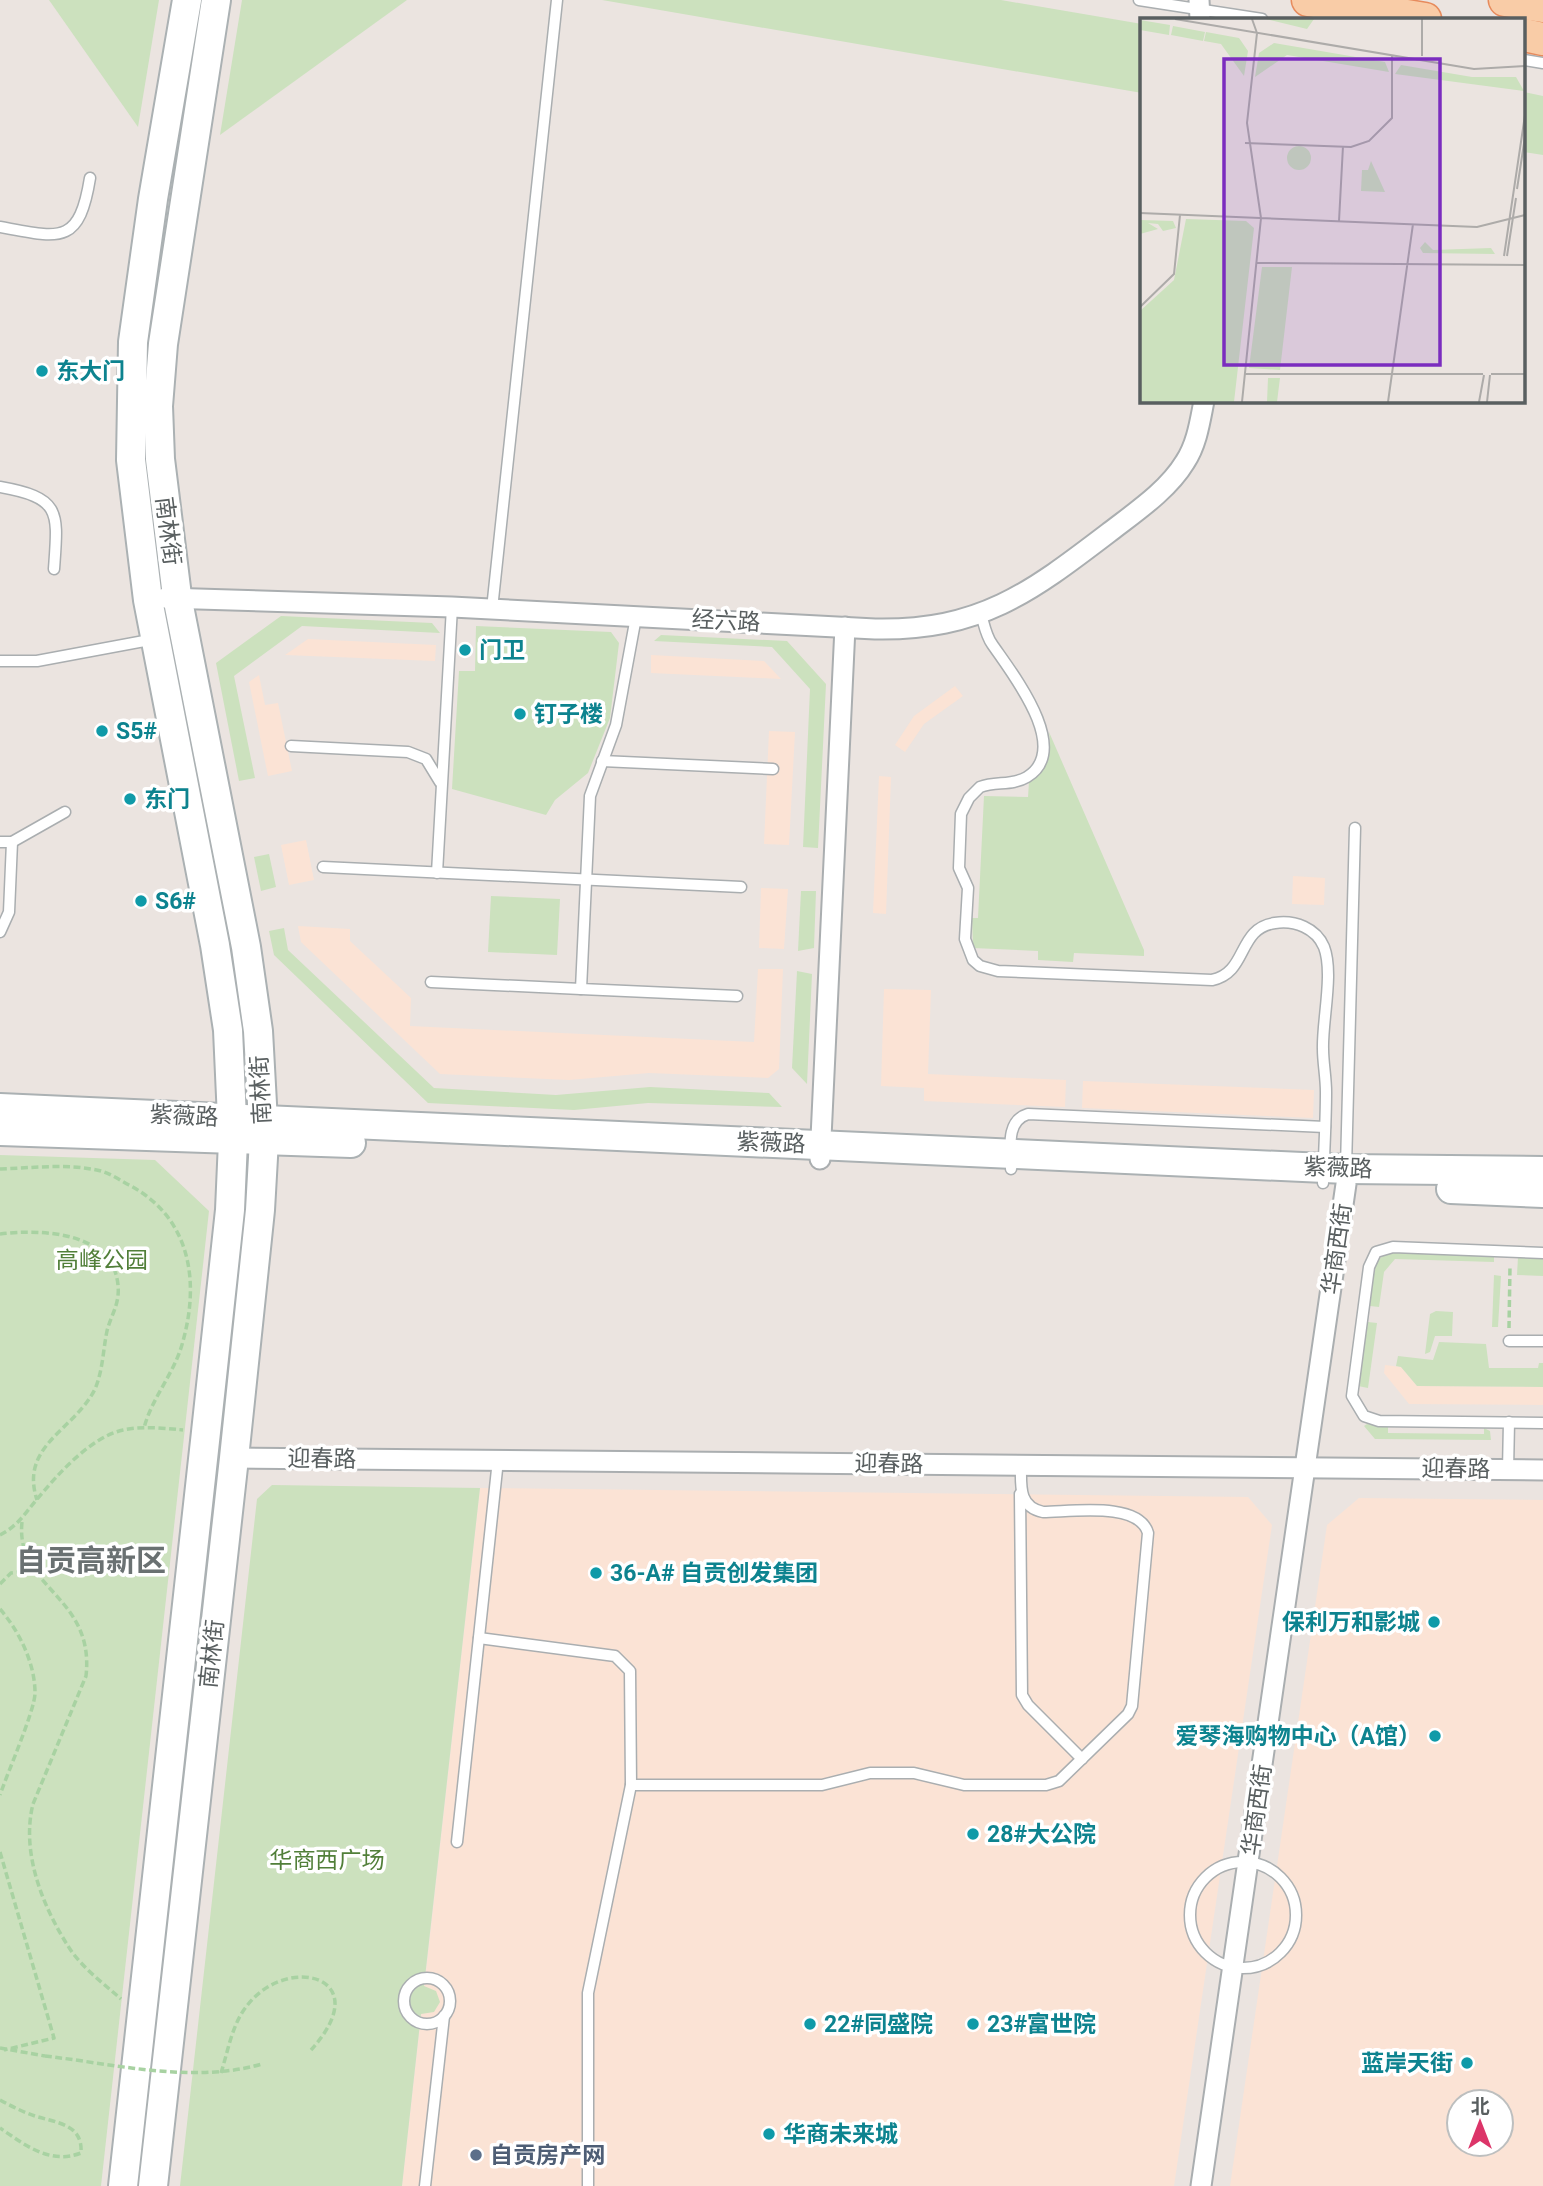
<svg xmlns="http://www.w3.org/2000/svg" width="1543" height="2186" viewBox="0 0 1543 2186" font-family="Roboto,'Noto Sans SC',sans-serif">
<rect width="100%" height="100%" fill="#ebe4e0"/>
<g fill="#fbe3d5" fill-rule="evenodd">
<path d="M308,639L436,645L435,661L285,655Z"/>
<path d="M651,655L764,661L781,679L651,673Z"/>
<path d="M259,675L265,705L278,703L292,771L268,776L249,682Z"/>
<path d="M955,686L963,696L924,724L905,752L895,745L914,716Z"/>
<path d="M769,731L795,732L789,845L764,844Z"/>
<path d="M879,776L891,777L886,914L873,913Z"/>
<path d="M306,840L314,880L289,885L281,845Z"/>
<path d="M1293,876L1325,878L1324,905L1292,904Z"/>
<path d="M761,888L788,889L784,949L759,948Z"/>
<path d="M298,926L350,929V941L411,998L410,1026L754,1042L758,969H783L779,1069L768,1078L649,1073L569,1080L440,1074L301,942Z"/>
<path d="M884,989L931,990L928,1074L1066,1080L1065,1107L924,1101V1088L881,1086Z"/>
<path d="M1083,1081L1314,1090L1313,1118L1082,1108Z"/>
<path d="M1385,1365L1401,1367L1417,1386L1543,1387V1405L1409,1404L1384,1373Z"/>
<path d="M480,1488L1248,1497L1272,1525L1174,2186H402Z"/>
<path d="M1359,1498L1543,1500V2186H1230L1327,1525ZM1459,2102H1501V2144H1459Z"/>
</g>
<g fill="#cce1be">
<path d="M49,0H159L138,127Z"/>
<path d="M242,0H407L220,135Z"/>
<path d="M602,0H1001L1142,24V93Z"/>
<path d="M1524,92L1543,96V155L1524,152Z"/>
<path d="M281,616L432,623L440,633L302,626L234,676L255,778L239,781L216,663Z"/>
<path d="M476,626L611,632L619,643L610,718L588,773L555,800L546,815L452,789L459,671H475Z"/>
<path d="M661,635L787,641L826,684L818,848L803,847L810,689L772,647L654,641Z"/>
<path d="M1049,732L1144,950V956L1074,953L1073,962L1038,960V951L973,948L972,918H978L984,796L1028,797L1029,782C1047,770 1052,753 1049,732Z"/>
<path d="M269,854L276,887L261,891L254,857Z"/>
<path d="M801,891H816L814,948L798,951Z"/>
<path d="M491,896L560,899L557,955L488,952Z"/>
<path d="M284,928L288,950L434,1088L556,1095L650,1087L769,1093L782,1107L648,1103L574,1110L428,1103L274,955L269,931Z"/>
<path d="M797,971L812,974L807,1084L792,1068Z"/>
<path d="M0,1155L155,1160L209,1211L101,2186H0Z"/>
<path d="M1395,1252L1494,1256V1262L1395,1259L1384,1272L1379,1307L1370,1306C1372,1287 1369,1253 1395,1252Z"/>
<path d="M1518,1257L1543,1258V1276L1517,1275Z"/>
<path d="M1494,1275L1501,1276L1498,1327H1492Z"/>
<path d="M1436,1311L1453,1312L1452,1336H1435L1430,1352L1425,1354L1430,1314Z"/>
<path d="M1368,1322L1377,1323L1368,1388L1358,1386Z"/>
<path d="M1439,1342L1486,1344L1489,1368H1538L1539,1363H1543V1387L1417,1386L1401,1367L1396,1366L1398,1356L1433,1360Z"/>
<path d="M1367,1424L1388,1427V1433L1484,1434V1428L1490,1431L1491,1440L1375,1439L1364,1426Z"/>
<path d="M272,1485L480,1488L424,1986L436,1991L440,2002L434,2012L421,2014L402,2186H180L257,1499Z"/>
</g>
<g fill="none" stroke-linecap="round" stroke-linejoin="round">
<g stroke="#aaaeb0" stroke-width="13">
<g id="service">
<path d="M1139,0L1262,19"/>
<path d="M1524,60L1543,63"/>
<path d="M0,227C60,238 79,246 90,178"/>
<path d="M0,487C62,498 58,512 54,569"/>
<path d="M492,609L557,0"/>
<path d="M981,614C984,624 986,636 992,644C1011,672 1073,749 1027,777C1012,786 996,781 980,787L969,798L961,814L959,868L968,888L965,939L973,960L980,966L998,971L1212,980C1248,973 1237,928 1275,923C1295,920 1316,928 1324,947C1334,973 1322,1021 1323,1049C1323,1063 1326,1077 1326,1092C1326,1122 1324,1153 1323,1183"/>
<path d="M636,617L616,725L590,796L581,989L737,996"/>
<path d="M0,661H37L155,639"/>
<path d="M291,746L408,752L426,759L440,782"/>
<path d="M602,761L773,769"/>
<path d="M0,842H12L65,812"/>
<path d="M323,867L741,887"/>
<path d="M437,873L452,607"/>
<path d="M0,932L9,912L12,842"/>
<path d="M431,982L581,989"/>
<path d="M1346,1167L1355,828"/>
<path d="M1011,1169C1011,1150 1005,1121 1028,1114L1325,1127"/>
<path d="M1543,1253L1393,1247L1376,1252L1369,1267L1352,1396L1364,1416L1379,1421L1543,1423"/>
<path d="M1509,1341H1543"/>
<path d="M1508,1470L1509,1422"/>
<path d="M1020,1494L1022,1695L1028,1705L1082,1759"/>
<path d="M479,1638L615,1656L630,1671L631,1785L588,1993V2186"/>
<path d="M631,1785H822L870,1773H914L964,1785H1046L1059,1781L1128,1714L1132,1706L1148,1533C1139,1501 1070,1512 1043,1512C1018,1507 1021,1485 1021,1465"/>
<path d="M457,1842L498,1460"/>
<circle cx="1243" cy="1915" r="53"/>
<circle cx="427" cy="2001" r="23"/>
<path d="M425,2186L444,2016"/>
</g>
</g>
<g stroke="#aaaeb0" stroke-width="23">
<g id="minor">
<path d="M1199,0L1200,19"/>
<path d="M165,598L452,607L875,629C981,631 1031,592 1111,531C1137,511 1168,490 1185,462C1197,444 1200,421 1204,401"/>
<path d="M820,1159L845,627"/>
<path d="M234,1458L1543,1470"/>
<path d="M1201,2186L1346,1184"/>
</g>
</g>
<g stroke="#abb1b3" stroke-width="32">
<g id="secondary">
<path d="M0,1108L1346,1169L1543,1171"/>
<path d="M0,1131L351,1143"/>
<path d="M1451,1189L1543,1193"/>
<path d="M123,2186L206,1432L230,1210L233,1141L228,1030L215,945L148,600L131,460L133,342L153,199L187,0"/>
<path d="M153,2186L234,1458L260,1210L264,1140L258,1031L246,947L177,596L160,459L158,406L163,344L216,0"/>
</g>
</g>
<g stroke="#e78b5d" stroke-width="35">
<g id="primary">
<path d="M1308,0L1425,19"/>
<path d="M1505,0L1543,6"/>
<path d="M1524,35L1543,39"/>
</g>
</g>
<g stroke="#a8d2a2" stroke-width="3.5" stroke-dasharray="7 3.5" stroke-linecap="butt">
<path d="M0,1169C32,1168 69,1163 101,1171C111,1174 120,1180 129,1185C190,1217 200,1280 183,1341C175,1373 152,1397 144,1428"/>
<path d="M0,1234C40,1229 113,1231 118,1285C120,1304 111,1315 107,1331C103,1350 103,1370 95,1389C75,1430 19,1445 37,1500"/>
<path d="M1509,1328L1510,1266"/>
<path d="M22,1522C15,1589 95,1595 86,1676L33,1804C21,1852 42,1905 68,1946C81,1967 103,1983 121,1999"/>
<path d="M0,1535C19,1525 25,1513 38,1498C59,1473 91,1437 123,1430C142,1426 164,1428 183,1430"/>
<path d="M0,1584L11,1573L35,1570"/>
<path d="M0,1609C19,1631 35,1663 35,1693C35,1710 7,1774 0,1795"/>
<path d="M0,1852L54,2038L4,2050"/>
<path d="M0,2048L45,2056"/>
<path d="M221,2073C228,2051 232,2025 246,2007C285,1953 379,1975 311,2050"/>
<path d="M0,2100C11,2106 23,2112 35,2116C57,2123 83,2124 81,2153C50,2165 25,2145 0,2128"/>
</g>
<use href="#service" stroke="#fff" stroke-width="10"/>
<use href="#minor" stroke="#fff" stroke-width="19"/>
<use href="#secondary" stroke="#fff" stroke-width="28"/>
<use href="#primary" stroke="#f9cca7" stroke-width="32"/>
<path stroke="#a8d2a2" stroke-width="3.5" stroke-dasharray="7 3.5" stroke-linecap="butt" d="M45,2056C115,2064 193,2084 262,2064"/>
</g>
<g fill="#0f9aa8" stroke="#fff" stroke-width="2.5">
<circle cx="42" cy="371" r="7"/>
<circle cx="465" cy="650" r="7"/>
<circle cx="520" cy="714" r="7"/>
<circle cx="102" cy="731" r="7"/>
<circle cx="130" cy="799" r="7"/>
<circle cx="141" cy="901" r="7"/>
<circle cx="596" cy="1573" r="7"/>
<circle cx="1434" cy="1622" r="7"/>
<circle cx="1435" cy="1736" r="7"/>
<circle cx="973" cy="1834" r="7"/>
<circle cx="810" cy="2024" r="7"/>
<circle cx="973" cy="2024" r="7"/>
<circle cx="1467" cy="2063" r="7"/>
<circle cx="769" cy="2134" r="7"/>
</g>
<circle fill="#5c6f8a" stroke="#fff" stroke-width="2.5" cx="476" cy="2155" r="7"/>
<g text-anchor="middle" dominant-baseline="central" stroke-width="7" stroke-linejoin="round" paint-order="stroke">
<g font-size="23" font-weight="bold" fill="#0d838f" stroke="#fff" text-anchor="start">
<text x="56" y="371">东大门</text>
<text x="479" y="650">门卫</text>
<text x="534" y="714">钉子楼</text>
<text x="116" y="731">S5#</text>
<text x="144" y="799">东门</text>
<text x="155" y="901">S6#</text>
<text x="610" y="1573">36-A# 自贡创发集团</text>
<text x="1420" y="1622" text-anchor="end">保利万和影城</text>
<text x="1421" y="1736" text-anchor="end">爱琴海购物中心（A馆）</text>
<text x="987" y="1834">28#大公院</text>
<text x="824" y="2024">22#同盛院</text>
<text x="987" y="2024">23#富世院</text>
<text x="1453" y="2063" text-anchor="end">蓝岸天街</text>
<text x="783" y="2134">华商未来城</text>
</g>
<g font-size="23" fill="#595f60" stroke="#fff">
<text transform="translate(168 531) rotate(83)">南林街</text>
<text transform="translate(726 621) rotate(3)">经六路</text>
<text transform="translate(261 1090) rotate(-93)">南林街</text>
<text transform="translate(184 1116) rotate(3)">紫薇路</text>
<text transform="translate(771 1143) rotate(2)">紫薇路</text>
<text transform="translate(1338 1168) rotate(2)">紫薇路</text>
<text transform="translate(1337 1249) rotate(-82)">华商西街</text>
<text transform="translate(322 1459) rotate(1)">迎春路</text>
<text transform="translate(889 1464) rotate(1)">迎春路</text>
<text transform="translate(1456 1469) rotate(1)">迎春路</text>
<text transform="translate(212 1654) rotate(-84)">南林街</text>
<text transform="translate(1257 1810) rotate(-82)">华商西街</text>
</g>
<g font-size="23" fill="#517f39" stroke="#fff">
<text x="102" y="1260">高峰公园</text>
<text x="327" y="1860">华商西广场</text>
</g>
<g font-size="23" font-weight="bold" fill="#4e5e75" stroke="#fff" text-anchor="start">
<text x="490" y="2155">自贡房产网</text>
</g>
<g font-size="30" font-weight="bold" fill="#6a7172" stroke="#fff">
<text x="91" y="1560">自贡高新区</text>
</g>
</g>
<g transform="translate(1140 18)">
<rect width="385" height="385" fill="#ebe4e0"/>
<path d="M126,1H174L167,11ZM0,2L30,7L29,17L0,12ZM33,8L65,14L63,23L31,17ZM66,14L99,20L108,33L104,58L81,26L64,23ZM134,25L245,44L249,54L147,37L115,59L119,35ZM261,47L332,59H376L384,73L255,56ZM147 140a12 12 0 1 1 24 0a12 12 0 1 1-24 0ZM231,143L245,174L221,173L222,152H228ZM46,201L106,203L114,210L94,384H0V293L34,262ZM0,202L33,203L36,210L23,213L18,206L8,205L18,211L0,216ZM285,224L293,232L351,230L355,236L283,235L280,230ZM122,249H152L140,352L109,350ZM128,360H140L137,384H127Z" fill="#cce1be"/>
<path fill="none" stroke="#adaba9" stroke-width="2" d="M35,1L334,51L385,48M282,38V1M105,125L211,129L229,123L252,100V38M377,171L385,119M0,195L337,209L385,197M199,203L203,128M364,238L385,97M367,238L376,180M117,245L385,247M0,289L34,256L40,197M105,356H343M351,356H385M102,384L121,200L107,105L117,15L112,1M248,384L273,206M339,384L344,357M347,384L350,357"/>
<path fill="#7b2cbf" fill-opacity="0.15" stroke="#7b2cbf" stroke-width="3.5" d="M84,41H300V347H84Z"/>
<rect width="385" height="385" fill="none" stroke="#595f60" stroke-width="3.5"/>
</g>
<g transform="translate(1480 2123)"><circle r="33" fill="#ffffff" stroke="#bdbfbf" stroke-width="2"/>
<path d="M0-5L12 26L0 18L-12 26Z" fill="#dc3569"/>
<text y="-10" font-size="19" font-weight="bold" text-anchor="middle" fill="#595f60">北</text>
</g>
</svg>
